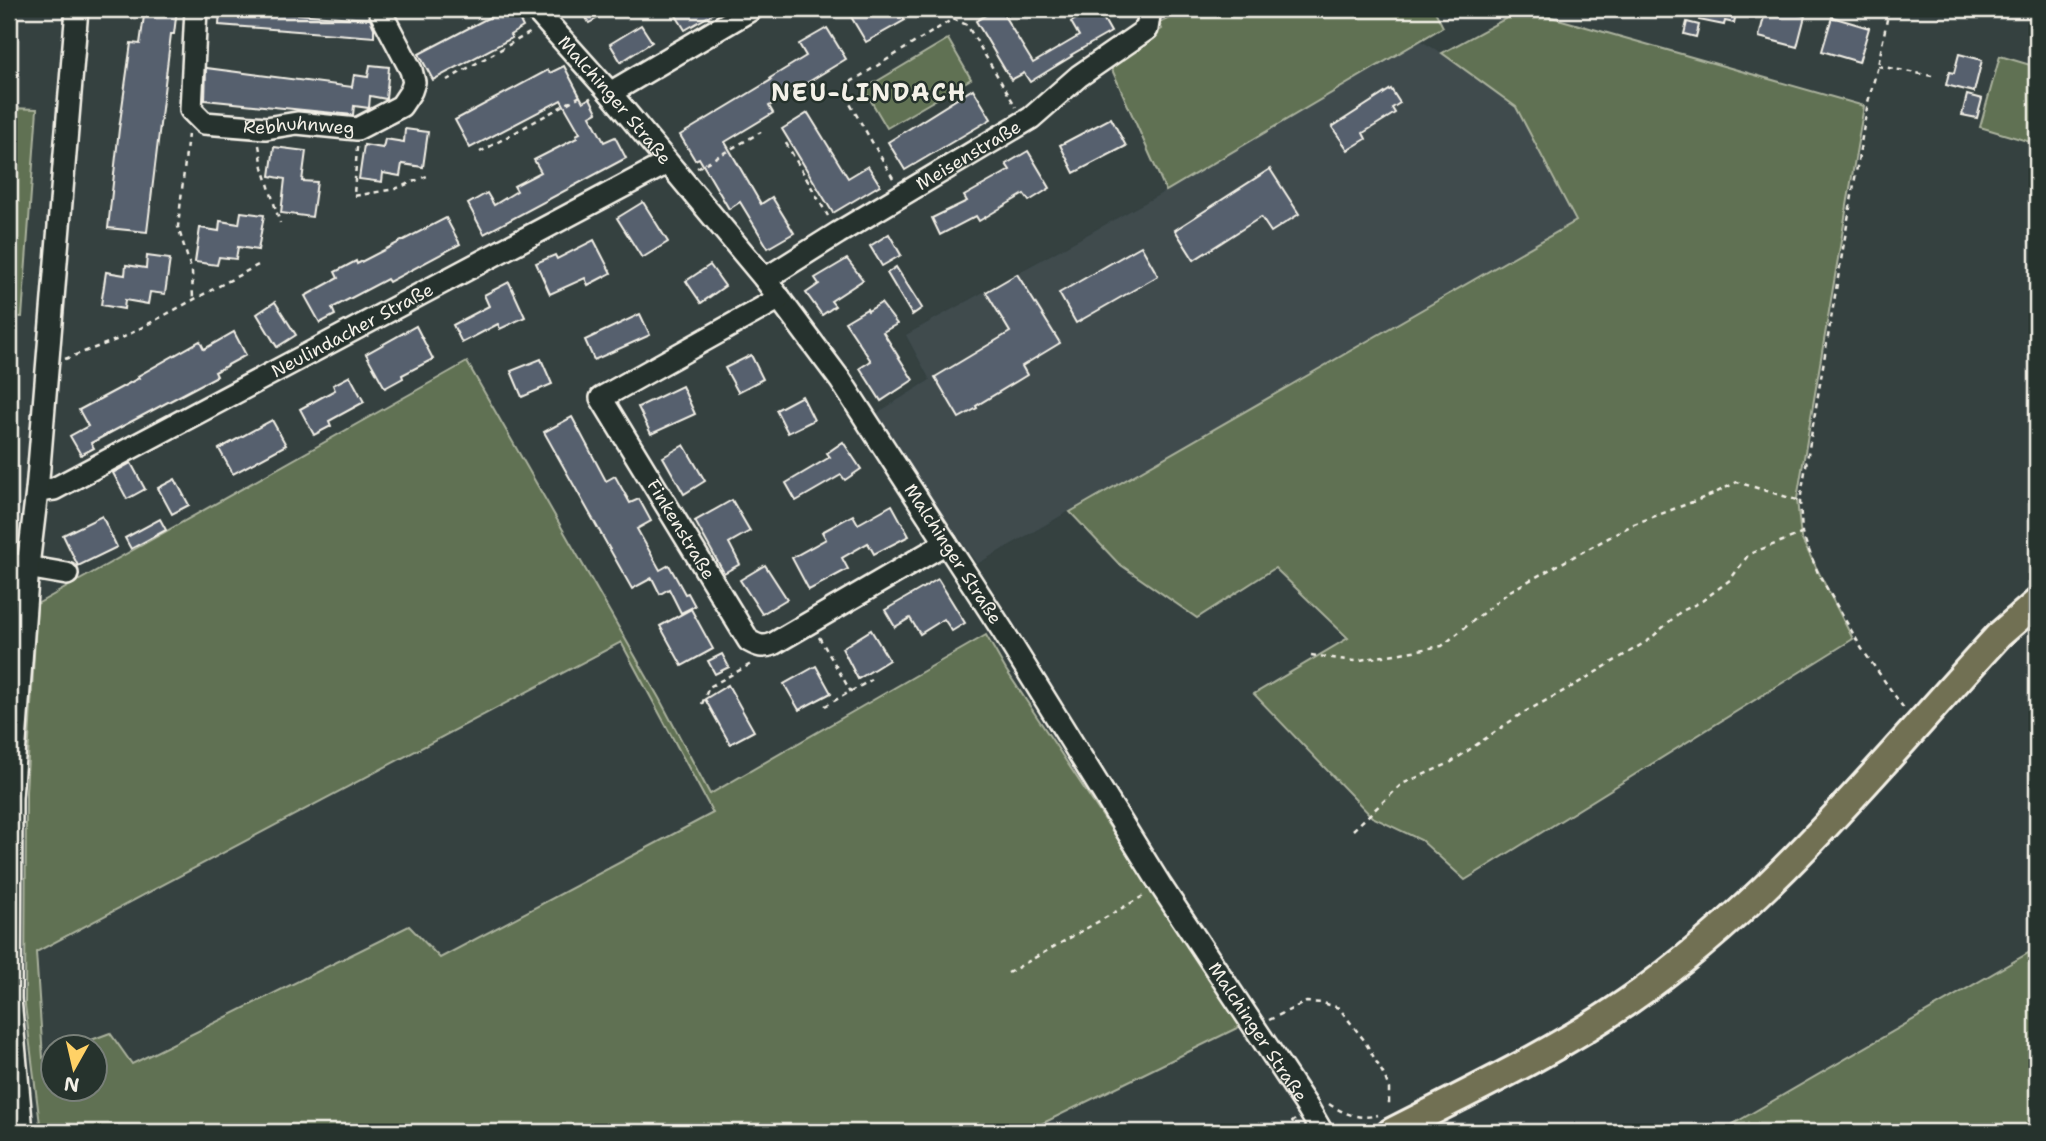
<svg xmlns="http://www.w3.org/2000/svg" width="2046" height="1141" viewBox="0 0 2046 1141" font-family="'Shantell Sans',sans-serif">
<rect width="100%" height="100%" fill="#354140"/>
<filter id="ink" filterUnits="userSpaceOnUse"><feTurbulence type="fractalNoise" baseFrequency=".0143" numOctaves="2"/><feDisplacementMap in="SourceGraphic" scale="14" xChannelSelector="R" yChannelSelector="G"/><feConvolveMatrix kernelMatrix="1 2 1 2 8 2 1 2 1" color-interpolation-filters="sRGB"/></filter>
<g filter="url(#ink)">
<path fill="#3f4b4e" d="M1419,40L1442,53L1516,107L1576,220L977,564L874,415L930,380L906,335L1166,191Z"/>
<g fill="#607152" stroke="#aab19d" stroke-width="2" fill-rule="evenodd">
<path d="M1187,9H1434L1443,27L1166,191L1109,63L1162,29L1159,23Z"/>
<path d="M1523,9L1864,106L1797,499L1801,538L1853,639L1465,880L1421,840L1372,817L1254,694L1348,638L1275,568L1197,618L1118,563L1070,512L1576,221L1516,107L1442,53Z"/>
<path d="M948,39L971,79L887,128L864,89Z"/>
<path d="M2000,56L2037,67V144L1980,127Z"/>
<path d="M9,108L37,109L22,317L9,316Z"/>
<path d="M467,362L659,698L710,794L986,635L1006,670L1241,1026L1025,1132H41L25,1005L26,792L37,604ZM621,642L713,813L440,958L409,926L132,1064L110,1033L75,1046H94V1088H52V1055L43,1058L36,952Z"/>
<path d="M2037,948V1132H1739L1733,1124Z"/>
</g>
<g fill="#57616e" stroke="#f4f1e8" stroke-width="2">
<path d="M145,9H177L174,34H171L147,232L108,228L119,129L131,43L140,44Z"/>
<path d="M220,9L370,19L374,28V37L219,25Z"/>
<path d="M505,9H514L523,27L510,35L512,38L433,80L419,54Z"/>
<path d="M581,9H614L589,23Z"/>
<path d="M672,9H721L685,30Z"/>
<path d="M860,9H899L905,20L866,42L850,15Z"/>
<path d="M996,9H1000L1033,63L1079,36L1071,22L1094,9H1098L1111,32L1071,55L1072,56L1030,82L1024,73L1011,80L976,21Z"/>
<path d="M1696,9H1737L1734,23L1725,21L1724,25L1699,20L1700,15L1696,14Z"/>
<path d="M1766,9H1780L1805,16L1797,47L1759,37Z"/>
<path d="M1832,17L1869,28L1859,62L1822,51Z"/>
<path d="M1687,22L1699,25L1696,37L1684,34Z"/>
<path d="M641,25L652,42L621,62L610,44Z"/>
<path d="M827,28L846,59L769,106L773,113L725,142L761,204L772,197L794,233L768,248L740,202L729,209L699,158L695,160L680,135L771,80L770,78L806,56L799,44Z"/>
<path d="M1959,54L1982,60L1974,92L1946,85L1949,72L1954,73Z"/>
<path d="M370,65L389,67L386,99L370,96L369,108L354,106L353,115L205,100L206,68L352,87L354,75L368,77Z"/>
<path d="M564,66L583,102L590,98L597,112L590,116L604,142L615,137L626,158L484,234L468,204L487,193L494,205L517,191L514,186L541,172L534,160L577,138L576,135L580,133L561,100L470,148L455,120L548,70L550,73Z"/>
<path d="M973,89L991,119L905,170L888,142Z"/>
<path d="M1391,89L1400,103L1392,108L1395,113L1363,133L1366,139L1348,150L1332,127Z"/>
<path d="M1967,95L1982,99L1977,118L1962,115Z"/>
<path d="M808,113L848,178L868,166L880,185L833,213L782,129Z"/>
<path d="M1111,118L1126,146L1074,173L1060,145Z"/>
<path d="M405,129L428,132L423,167L402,164L400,176L383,173L382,182L359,179L364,145L383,148L385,139L404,142Z"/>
<path d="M274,147L306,151L302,181L317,182L312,217L281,213L285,179L270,176Z"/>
<path d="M1028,151L1050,188L1029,201L1024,194L979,221L976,216L940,235L932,218L967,201L964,196L1010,170L1006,164Z"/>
<path d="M1270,169L1299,214L1271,232L1261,217L1194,260L1175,230Z"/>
<path d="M643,202L668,242L642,258L617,218Z"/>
<path d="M241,212L264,215L258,250L238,247L236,259L219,257L217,265L195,262L200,228L219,231L220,221L239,224Z"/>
<path d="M446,218L460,244L389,282L387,279L332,308L335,315L320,323L305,296L338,278L335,272L356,261L357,264Z"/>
<path d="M889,234L901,255L882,266L870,246Z"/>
<path d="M594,240L611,273L588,285L585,278L550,294L536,263L555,255L557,259Z"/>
<path d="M1141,246L1158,276L1076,323L1059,293Z"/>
<path d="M147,256L170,259L165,294L150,292L148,304L125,300L124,309L101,305L106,272L125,275L126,265L146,268Z"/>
<path d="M847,259L863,280L831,301L835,306L822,315L806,293L819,284L815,278Z"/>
<path d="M710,265L725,286L701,303L686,281Z"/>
<path d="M896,267L922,308L912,315L887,273Z"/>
<path d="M1017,274L1060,343L1022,366L1027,375L976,406L977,408L959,418L935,377L1010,332L986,292Z"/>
<path d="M509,282L525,317L500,329L498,324L462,343L453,325L489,306L484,295Z"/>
<path d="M275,302L296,335L277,347L257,314Z"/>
<path d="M881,303L897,324L883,332L913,380L881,401L860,368L871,361L845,322L867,309L868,311Z"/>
<path d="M640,314L650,335L594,360L585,340Z"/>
<path d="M416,326L433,359L402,375L403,378L385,388L366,354Z"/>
<path d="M234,332L246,355L215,372L217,376L91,443L94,448L81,455L70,436L88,426L79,410L139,378L138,376L200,341L204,349Z"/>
<path d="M751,355L763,379L738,392L725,368Z"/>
<path d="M541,359L552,384L522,397L511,371Z"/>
<path d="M350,376L364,402L329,421L331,426L314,435L300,409L335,390L333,385Z"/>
<path d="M682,386L695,414L651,434L638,407Z"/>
<path d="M802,396L814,420L788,433L776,410Z"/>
<path d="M572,417L606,481L615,476L630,503L639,499L651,521L637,529L660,570L669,565L685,594L688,593L695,606L681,613L669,589L660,594L652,578L632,589L544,432Z"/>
<path d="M272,420L286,445L233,474L219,449Z"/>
<path d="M843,442L861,469L845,480L841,475L796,501L786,483L830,457L827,453Z"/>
<path d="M684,445L705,481L684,494L663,457Z"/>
<path d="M131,463L145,489L127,499L113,473Z"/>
<path d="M175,479L189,505L172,514L158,488Z"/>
<path d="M732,500L750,531L729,543L740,564L724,573L695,521Z"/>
<path d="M892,505L909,536L874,554L868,543L842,558L848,569L809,590L792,558L826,539L822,532L853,515L858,524Z"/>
<path d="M102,516L117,547L78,566L63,535Z"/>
<path d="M160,519L166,530L131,549L125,538Z"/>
<path d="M765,565L787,599L762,614L740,580Z"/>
<path d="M938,579L965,623L952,631L944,619L920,634L910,618L895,627L885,610Z"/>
<path d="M691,609L713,649L682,666L660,626Z"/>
<path d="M871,630L889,660L858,679L842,648Z"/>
<path d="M722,654L729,667L715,674L708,661Z"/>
<path d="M816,666L831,693L799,710L784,684Z"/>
<path d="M728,685L754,731L730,744L705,699Z"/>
</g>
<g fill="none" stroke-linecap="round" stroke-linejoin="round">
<g stroke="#f4f1e8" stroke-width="26">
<g id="minor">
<path id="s1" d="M196,9L191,110L204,123L266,128L297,123L357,129L401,106L411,91L414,82L411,70L379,9"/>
<path id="s2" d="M535,9L610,93L765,279L841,381L1003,631L1161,886L1308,1108L1322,1132"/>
<path d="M610,93L752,9"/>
<path id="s3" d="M765,279L838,233L1031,118L1079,76L1147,29L1150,9"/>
<path id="s4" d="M780,298L601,398L749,641C758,646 763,648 773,644L946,543"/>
<path id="s5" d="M37,491L54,489L667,163"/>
<path d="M9,564L67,574"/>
<path d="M22,1132L10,999L11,798L28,566L37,491L77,9"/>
</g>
</g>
<g stroke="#f4f1e8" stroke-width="32">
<path id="major" d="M1391,1132C1471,1091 1553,1053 1627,1002C1772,902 1881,763 1999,635L2037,602"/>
</g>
<g stroke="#f4f1e8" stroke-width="2.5" stroke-dasharray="5 5" stroke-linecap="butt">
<path d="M1889,9L1878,66L1868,102L1800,501L1802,533L1818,573L1862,649L1905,710"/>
<path d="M1878,66L1932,76"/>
<path d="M447,80L533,31"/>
<path d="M188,134L178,227L192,272L193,300"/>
<path d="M786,143L828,216"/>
<path d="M259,145L263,167L280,223"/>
<path d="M357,147L354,196L395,189L427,176"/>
<path d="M480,152L584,94"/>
<path d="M697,168L761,132"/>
<path d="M893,178L846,97L849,83L953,19L967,25L1016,107"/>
<path d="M65,359L124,337L260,264"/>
<path d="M819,637L851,692"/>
<path d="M1311,655L1354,661L1442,646L1510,591L1634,524L1711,495L1737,482L1800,501"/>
<path d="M702,704L709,687L751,664"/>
<path d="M825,706L871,680"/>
<path d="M1353,830L1402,784L1450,763L1521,714L1573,686L1649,640L1680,612L1702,601L1730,580L1749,554L1801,534"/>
<path d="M1008,973L1145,895"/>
<path d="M1269,1020L1306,1002L1323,1003L1339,1008L1364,1040L1385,1077L1389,1089V1104"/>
<path d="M1329,1104C1344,1114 1360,1120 1378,1115"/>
<path d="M1289,1132L1291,1123L1295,1120"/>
</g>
<use href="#minor" stroke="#26332d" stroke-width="21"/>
<use href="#major" stroke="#716f52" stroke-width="26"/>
</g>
</g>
<g text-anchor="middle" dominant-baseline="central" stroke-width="5" stroke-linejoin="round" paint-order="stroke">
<g font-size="18" fill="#f4f1e8" stroke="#26332d">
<text stroke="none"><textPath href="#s2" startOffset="121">Malchinger Straße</textPath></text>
<text stroke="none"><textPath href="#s1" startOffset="215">Rebhuhnweg</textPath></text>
<text stroke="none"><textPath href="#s3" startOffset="238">Meisenstraße</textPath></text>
<text stroke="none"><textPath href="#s5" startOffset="355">Neulindacher Straße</textPath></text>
<text stroke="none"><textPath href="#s4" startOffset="359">Finkenstraße</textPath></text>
<text stroke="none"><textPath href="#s2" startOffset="688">Malchinger Straße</textPath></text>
<text stroke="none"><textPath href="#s2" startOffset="1255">Malchinger Straße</textPath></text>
</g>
<g font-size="24" font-weight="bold" letter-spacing="2" fill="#f4f1e8" stroke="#26332d">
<text x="869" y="93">NEU-LINDACH</text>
</g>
</g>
<rect width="2046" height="1141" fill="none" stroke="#26332d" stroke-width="35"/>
<rect x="18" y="18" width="2011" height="1106" fill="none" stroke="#f4f1e8" stroke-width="2.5" filter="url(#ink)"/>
<g transform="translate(74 1068) rotate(188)"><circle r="33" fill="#26332d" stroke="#787f78" stroke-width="2"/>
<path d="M0-5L12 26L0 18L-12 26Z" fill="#ffd166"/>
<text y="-10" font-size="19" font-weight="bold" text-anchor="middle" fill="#f4f1e8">N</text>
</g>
</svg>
